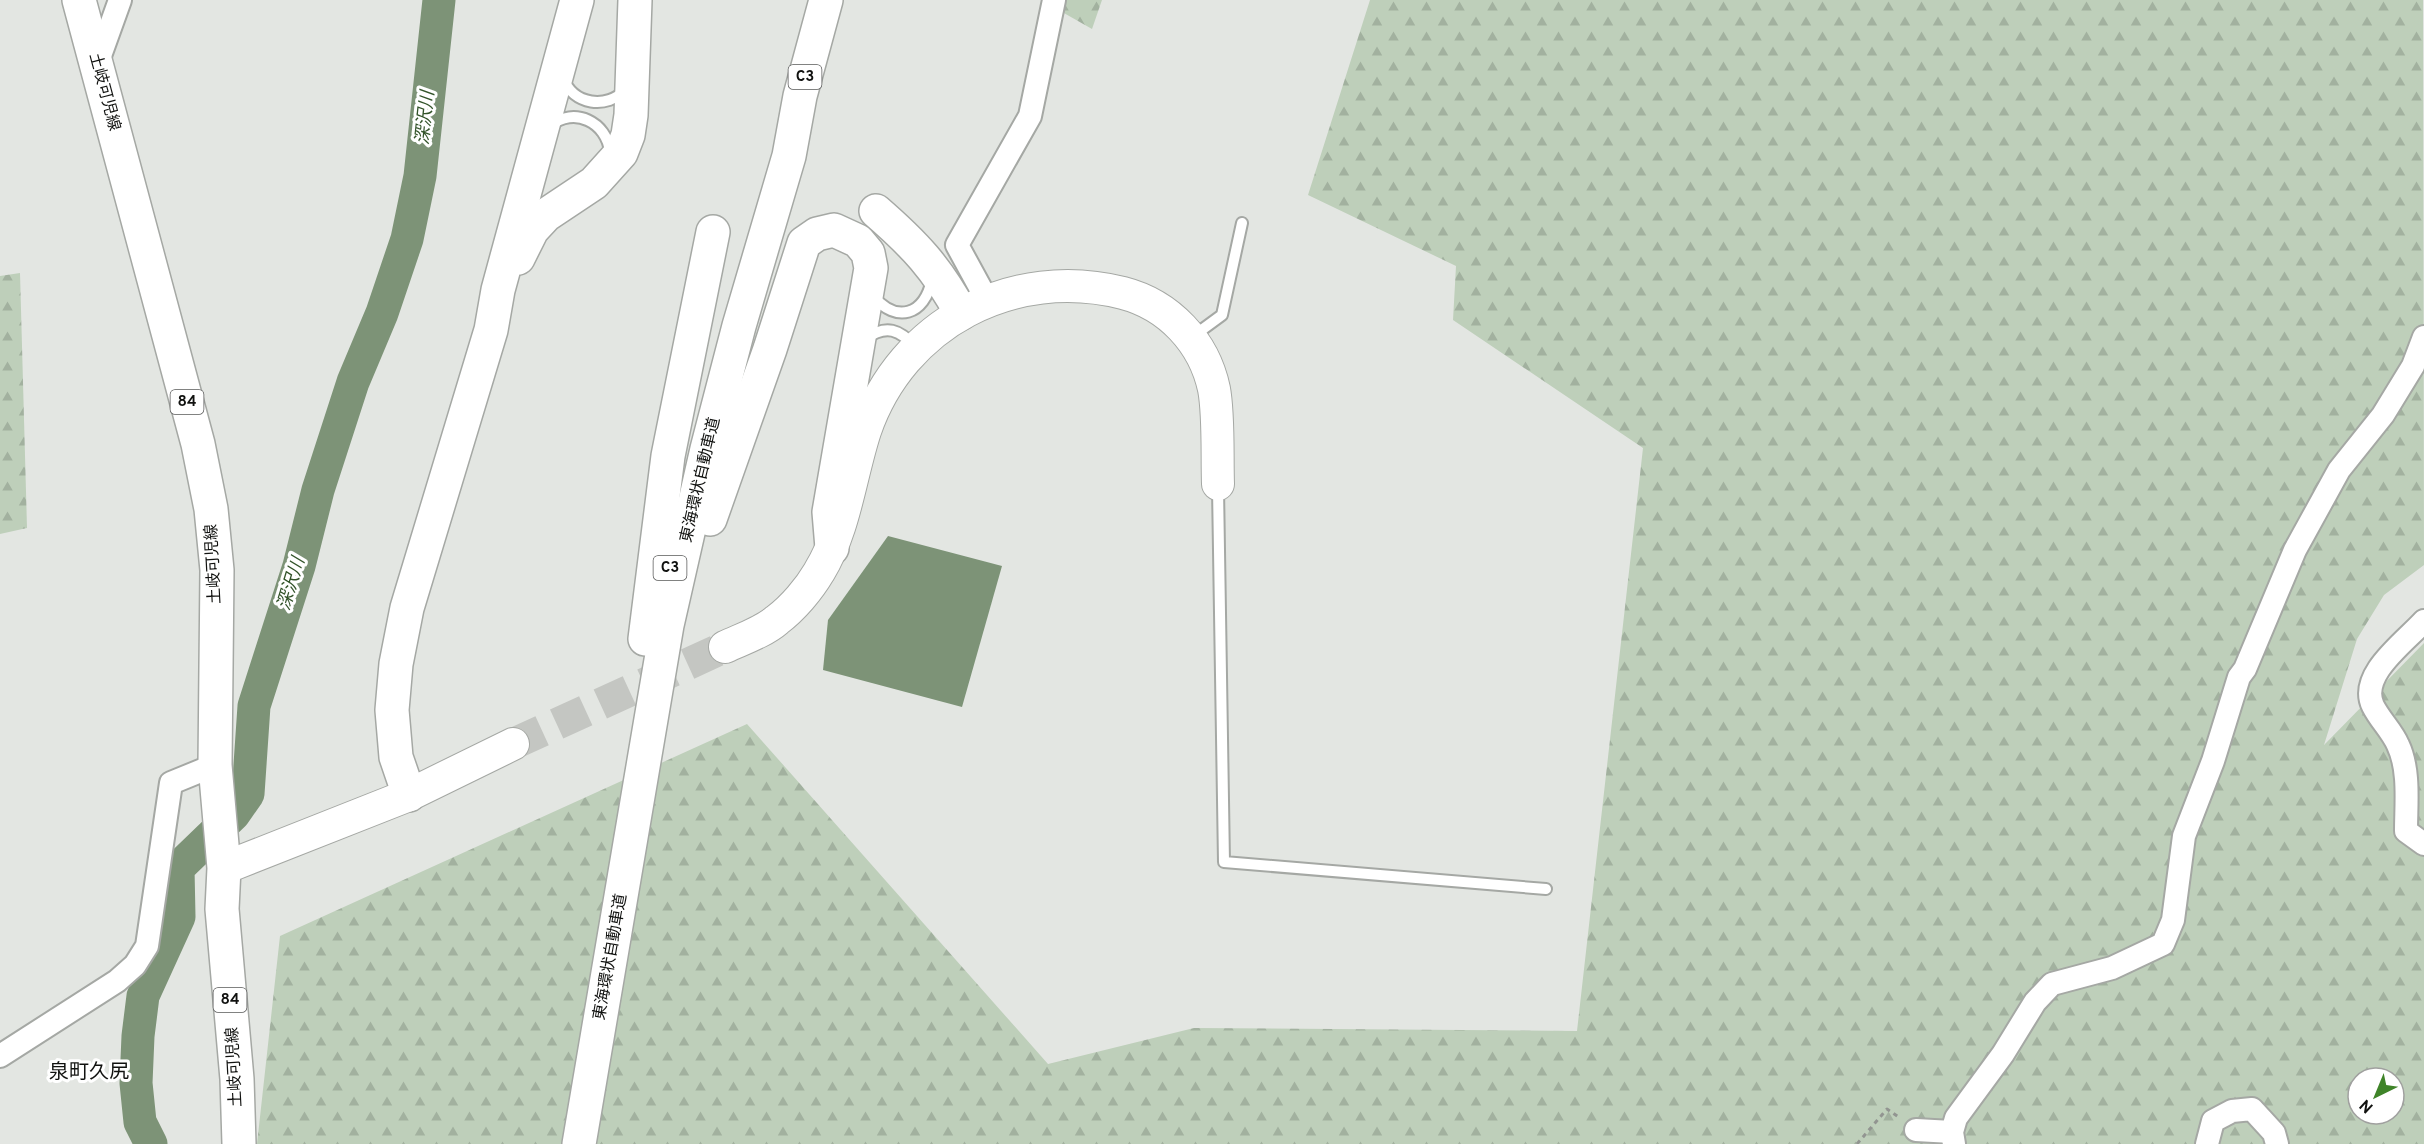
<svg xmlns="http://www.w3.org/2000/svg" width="2424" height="1144" viewBox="0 0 2424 1144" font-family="Overpass,'Noto Sans JP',sans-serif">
<defs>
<pattern id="forest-firs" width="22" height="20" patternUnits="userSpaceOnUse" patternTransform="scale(1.5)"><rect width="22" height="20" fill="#becfba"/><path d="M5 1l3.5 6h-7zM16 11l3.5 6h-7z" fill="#a2b19f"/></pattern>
</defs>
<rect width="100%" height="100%" fill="#e3e6e2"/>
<g fill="url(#forest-firs)" fill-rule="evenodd">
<path d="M1041,0H1102L1092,29Z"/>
<path d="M1370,0H2423L2424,565L2384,595L2357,639L2324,745L2424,643V1144H257L280,936L747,724L1048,1064L1194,1028L1577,1031L1643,448L1453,320L1456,266L1308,195ZM2358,1078H2394V1114H2358Z"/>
<path d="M20,273L27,528L0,534V276Z"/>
</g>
<path fill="#7d9377" d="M888,536L1002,566L962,707L823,670L828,620Z"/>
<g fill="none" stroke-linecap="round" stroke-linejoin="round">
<path stroke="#7d9377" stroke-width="33" d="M151,1144L140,1122L136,1083L138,1036L143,996L179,917L178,868L234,814L248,794L254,706L299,566L318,490L353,382L382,313L407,239L420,176L439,0"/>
<path stroke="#c4c6c2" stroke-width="32" stroke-dasharray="32 16" stroke-linecap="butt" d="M513,744L725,647"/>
<g stroke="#a5a8a4" stroke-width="14">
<g id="lane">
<path d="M563,78C573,105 607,110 626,89"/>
<path d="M550,126C574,106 607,122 610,152"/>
<path d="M873,296C897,324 924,315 932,280"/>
<path d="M1192,337L1222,315L1242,223"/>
<path d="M865,339C886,324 900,329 916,348"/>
<path d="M1218,488L1224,862L1546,889"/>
</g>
</g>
<g stroke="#a5a8a4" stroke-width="26">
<g id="street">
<path d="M97,64L120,0"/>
<path d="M987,300L957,245L1030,116L1054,0"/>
<path d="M2424,621C2405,642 2358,675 2373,706C2380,720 2392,731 2398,745C2410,770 2406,804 2406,831L2424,844"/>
<path d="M0,1056L117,981L135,965L147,946L171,783L215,765"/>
<path d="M1916,1130L1952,1132"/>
<path d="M1954,1144L1952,1132L1956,1118L2003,1054L2035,1002L2052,984L2112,968L2163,944L2173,920L2184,836L2213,761L2239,677L2245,669L2295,550L2339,470L2383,415L2413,366L2424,337"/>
<path d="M2207,1144L2213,1121L2232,1111L2252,1109L2274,1133L2277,1144"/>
</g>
</g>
<g stroke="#a5a8a4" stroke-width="34">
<g id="secondary">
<path d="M725,647C742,639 763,632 777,620C793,608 809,589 819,572C845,530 850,477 865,431C902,323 1013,265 1123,293C1169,305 1204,342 1214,389C1219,415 1217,457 1218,484"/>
<path d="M224,868L409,795L513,744"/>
</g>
</g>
<g stroke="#a5a8a4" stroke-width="36">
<path id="primary" d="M79,0L198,444L211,509L217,570L215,765L224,868L222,909L237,1079L239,1144"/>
</g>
<g stroke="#a5a8a4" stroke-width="36">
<g id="highway">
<path d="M876,211C914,244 937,268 961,313"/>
<path d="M518,258L532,230L546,215L594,183L621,153L628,135L631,115L635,0"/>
<path d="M710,519L770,349L804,243L817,234L834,230L858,241L868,253L871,268L829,512L832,548"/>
<path d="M645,639L668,456L713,232"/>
<path d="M409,795L396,757L392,710L396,664L407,608L491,330L498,290L577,0"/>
<path d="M579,1144L667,625L707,449L739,326L789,156L800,96L826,0"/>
</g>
</g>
<path stroke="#929591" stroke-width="3" stroke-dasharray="4.5 4.5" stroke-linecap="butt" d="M1857,1144L1887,1109L1900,1118"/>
<use href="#lane" stroke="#fff" stroke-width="10"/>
<use href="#street" stroke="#fff" stroke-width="22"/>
<use href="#secondary" stroke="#fff" stroke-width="32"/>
<use href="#primary" stroke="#fff" stroke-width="33"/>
<use href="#highway" stroke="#fff" stroke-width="33"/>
</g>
<g text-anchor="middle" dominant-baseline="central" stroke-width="6" stroke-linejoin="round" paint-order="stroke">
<g fill="#fff" stroke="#585958" stroke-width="1.5">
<rect x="788.5" y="65" width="33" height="24" rx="4.5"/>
<rect x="170.5" y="390" width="33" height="24" rx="4.5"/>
<rect x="653.5" y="556" width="33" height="24" rx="4.5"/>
<rect x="213.5" y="988" width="33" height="24" rx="4.5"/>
</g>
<g font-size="15" font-weight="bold" fill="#111210">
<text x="805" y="77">C3</text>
<text x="187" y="402">84</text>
<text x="670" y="568">C3</text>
<text x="230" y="1000">84</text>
</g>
<g font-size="16" fill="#111210" stroke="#fff">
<text transform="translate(104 92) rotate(75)">土岐可児線</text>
<text transform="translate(701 480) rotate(-77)">東海環状自動車道</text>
<text transform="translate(214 564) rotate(-93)">土岐可児線</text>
<text transform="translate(611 957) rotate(-80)">東海環状自動車道</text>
<text transform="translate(235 1067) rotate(-93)">土岐可児線</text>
</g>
<g font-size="18" font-style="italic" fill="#325329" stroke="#fff">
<text transform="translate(426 118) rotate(-84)">深沢川</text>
<text transform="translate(292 584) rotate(-73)">深沢川</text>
</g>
<g font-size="20" fill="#111210" stroke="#fff">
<text x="89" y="1073">泉町久尻</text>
</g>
</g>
<g transform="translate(2376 1096) rotate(223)"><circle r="28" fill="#ffffff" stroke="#a0a09f" stroke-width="1.5"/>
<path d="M0-4.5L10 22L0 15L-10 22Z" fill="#3f8429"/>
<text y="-9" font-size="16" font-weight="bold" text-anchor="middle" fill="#111210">N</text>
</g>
</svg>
